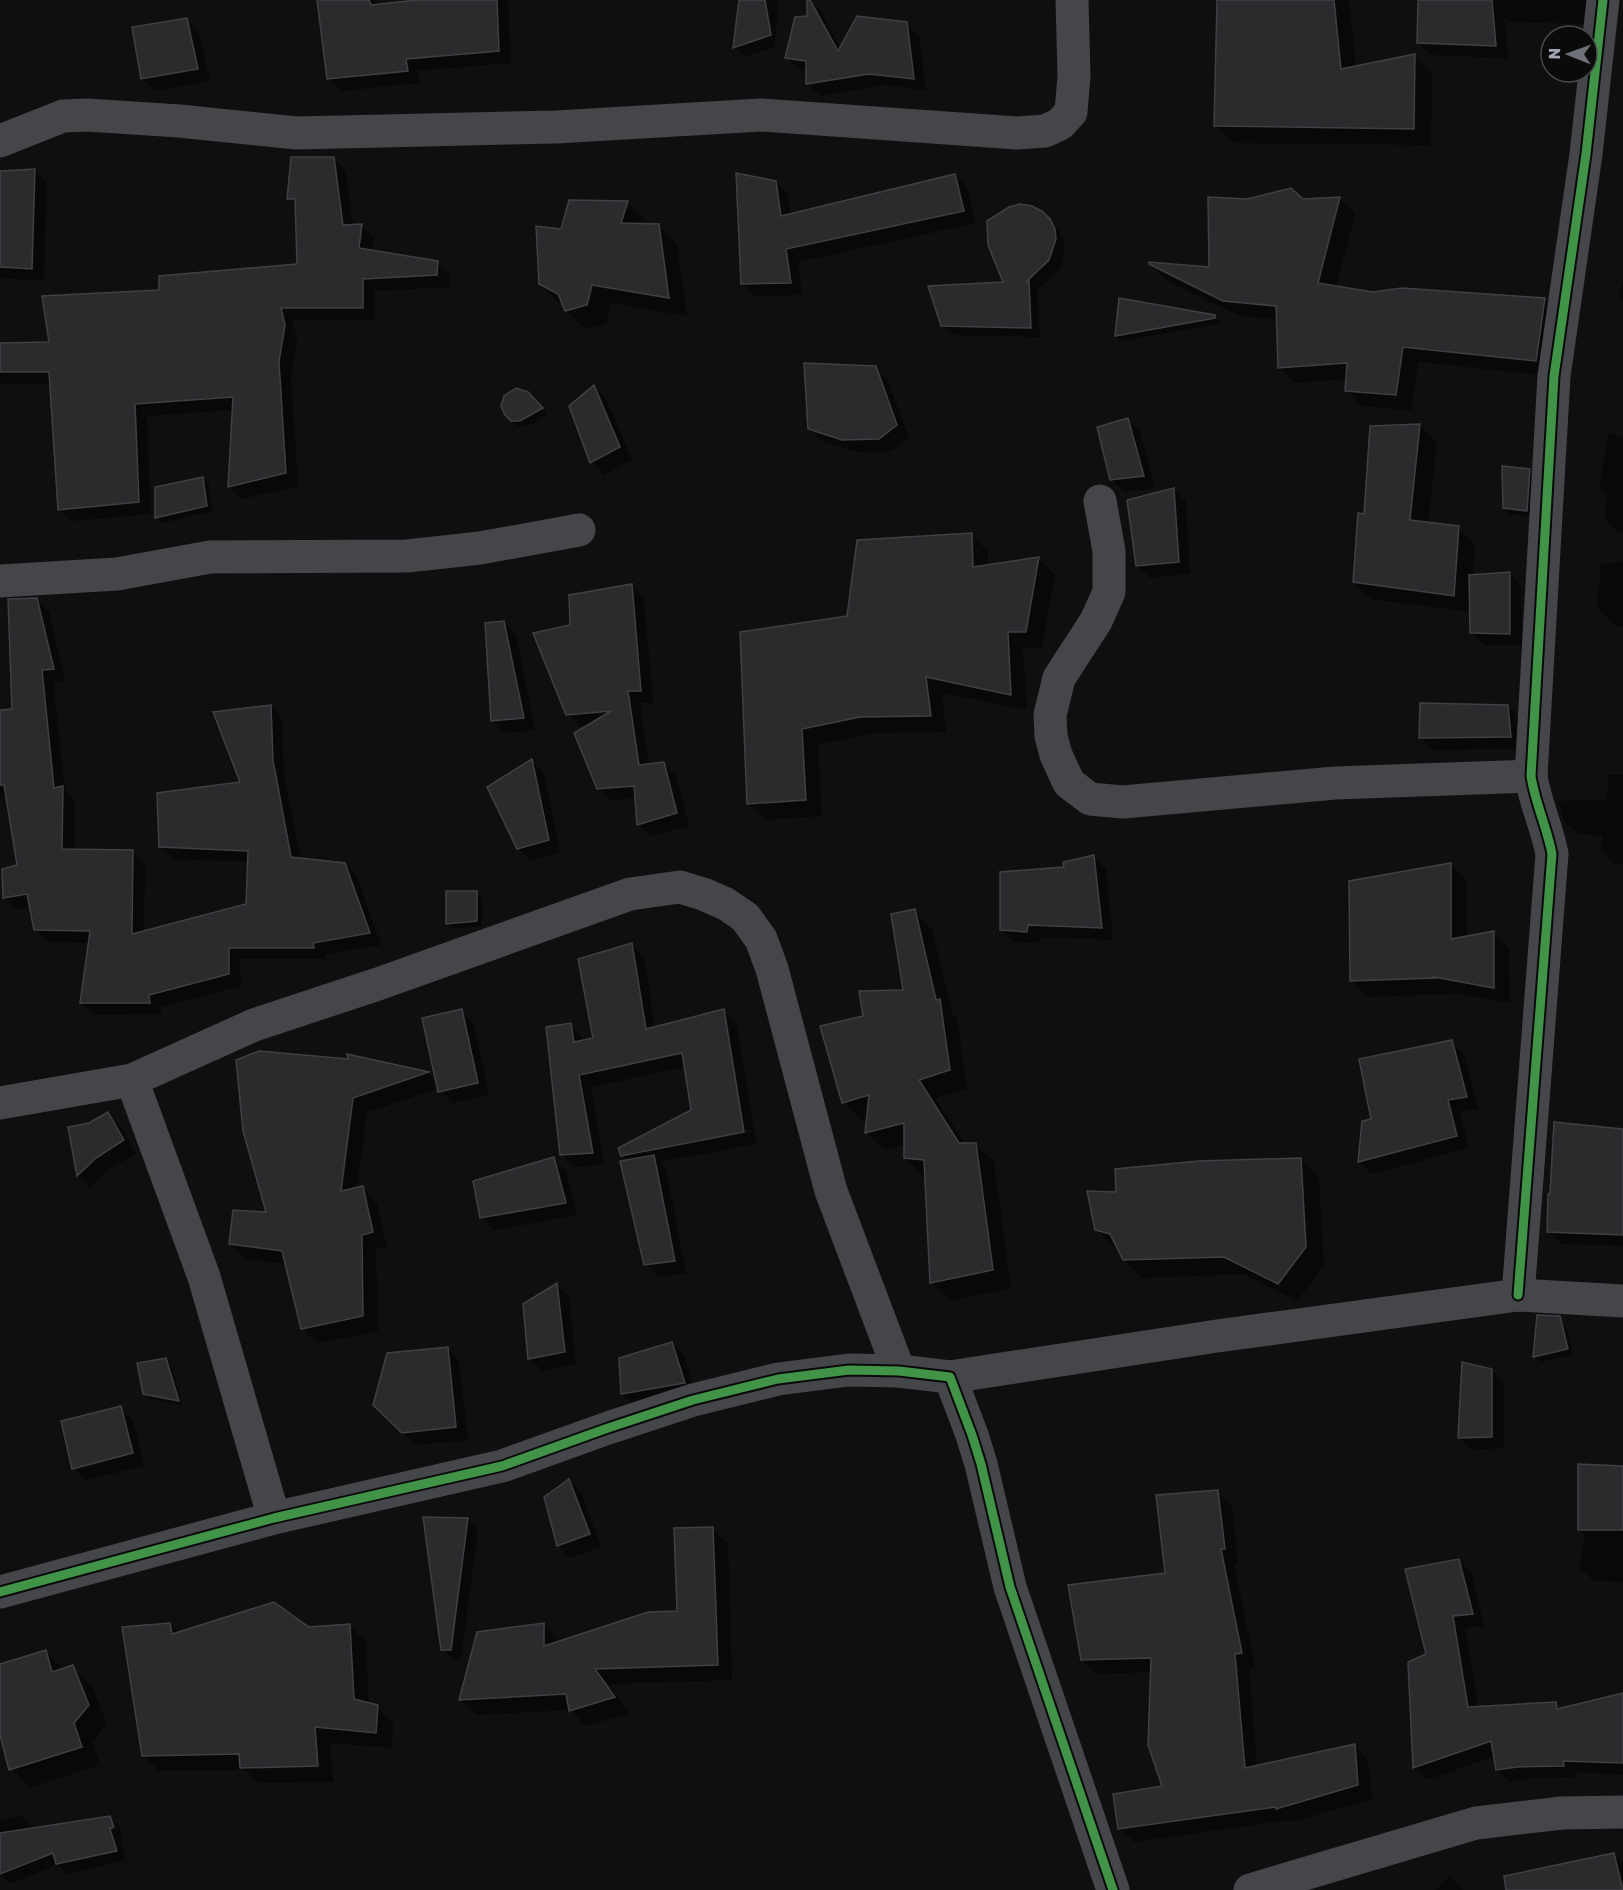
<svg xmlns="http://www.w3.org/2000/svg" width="1623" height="1890" viewBox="0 0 1623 1890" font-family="Rubik,sans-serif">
<rect width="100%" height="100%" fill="#0f0f10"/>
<g fill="#0007" fill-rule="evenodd">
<path d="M320,0H375L379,5L428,0H508L511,63L417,71L420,83L341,91L329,79Z"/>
<path d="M741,0H778L775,47L745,57L735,47Z"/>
<path d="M810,0L820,10L841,49L906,24L919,36L926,90L883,85L820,96L807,83L808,71L799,70L787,57L809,17Z"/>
<path d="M1218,0H1349L1356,68L1415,56L1432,73L1431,145L1233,143L1215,126L1218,17L1216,14Z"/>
<path d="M1420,0H1503L1504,3L1505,0H1592L1589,24L1509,22L1505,18L1508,58L1431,55L1418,42Z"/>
<path d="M186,19L199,32L210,81L155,91L142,79Z"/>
<path d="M333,158L346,171L353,226H361L374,238L372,252L437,262L450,275L449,287L375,291V320H292L297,338L291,375L298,486L242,499L229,487L234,410L147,416L151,514L72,521L59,509L52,384H0V344L51,343L160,291L299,265L296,206L289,198Z"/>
<path d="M35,171L47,183L44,281L0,278V173Z"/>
<path d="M955,175L967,188L976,223L798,262L802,295L755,296L742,283L776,182L788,195L791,215Z"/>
<path d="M1340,199L1355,214L1336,288L1373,293L1545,299L1560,315L1552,376L1418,362L1411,410L1362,406L1347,390V379L1295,383L1279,367L1278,320L1240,316L1166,280L1151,264L1210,269L1303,200Z"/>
<path d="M627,202L646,221L644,225L659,226L677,245L687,316L611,303L606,324L585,329L566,310L565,305L559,303L540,284Z"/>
<path d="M1041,212L1059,231L1064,240L1065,250L1059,270L1037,291L1040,337L952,335L942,325L1005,284Z"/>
<path d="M1623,283V300L1619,297Z"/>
<path d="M1214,316L1220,324L1122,341L1116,336Z"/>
<path d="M875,368L888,381L909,438L892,451L856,452L822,441L809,428Z"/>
<path d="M594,387L606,399L632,460L604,475L592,462L571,407Z"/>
<path d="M527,393L547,414L531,425L518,426L512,420Z"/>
<path d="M1128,420L1140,432L1155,488L1124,492L1111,479Z"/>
<path d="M1420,425L1437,442L1428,524L1458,528L1475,545L1473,577L1509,573L1521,586L1522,645H1484L1471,632V612L1371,599L1354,582L1365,515Z"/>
<path d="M1608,433L1623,438V533L1617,532L1605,520L1607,496L1599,488Z"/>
<path d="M1529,470L1535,476L1533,516L1510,514L1504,508Z"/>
<path d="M203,478L209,484L212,511L162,523L156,518Z"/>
<path d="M1174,489L1186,502L1190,574L1150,578L1138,566Z"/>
<path d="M971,535L988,551V566L1038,559L1055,575L1042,648H1023L1027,710L942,693L946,732L877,733L818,745L822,816L765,820L748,803L848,618Z"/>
<path d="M1623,562V627L1616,626L1597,607L1601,564Z"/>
<path d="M632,586L644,598L653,703H640L649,765L664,764L676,776L689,826L651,836L639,824L636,798L611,801L598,788L590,726H580L568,714L572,627Z"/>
<path d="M36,599L49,612L65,681L53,682L65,790L75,800L74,851L133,852L145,864L144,933L247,905L249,862L173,859L161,847L242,783L270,706L282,719L284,774L301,860L344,864L357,877L381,945L325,955L326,959H240L241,986L161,1007V1014L93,1015L81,1003L90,943L48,942L35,930L31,907L17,910L5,898L19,867L7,798L0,799V712L13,710Z"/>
<path d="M503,622L516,635L535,730L505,733L492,720Z"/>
<path d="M1508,706L1520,719L1522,749L1433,750L1421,738Z"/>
<path d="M532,761L544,773L560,852L531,861L518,848Z"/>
<path d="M1608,775H1623V864L1613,863L1601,851L1603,836L1577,833L1564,821L1558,801L1607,800Z"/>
<path d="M1093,857L1106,869L1113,940L1041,937L1039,943L1014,942L1002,929L1065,868Z"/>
<path d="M1450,864L1467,880V937L1493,932L1509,948L1510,1003L1449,992L1450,994L1367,997L1351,980Z"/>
<path d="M476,893L482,898V926L453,929L447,923Z"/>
<path d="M914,911L932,929L952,1013L957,1019L967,1088L935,1098L965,1144H976L994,1162L1011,1288L950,1301L932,1283L927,1175H923L905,1157V1144L884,1150L867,1132L868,1118L861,1120L843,1102L865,1017L905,991Z"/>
<path d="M632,945L644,957L655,1028L724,1011L736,1023L756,1144L660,1162L666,1169L686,1273L658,1277L646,1264L628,1161L622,1155L692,1111L685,1067L591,1087L604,1165L573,1167L561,1154L570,1025L582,1037L583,1042L594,1040ZM751,1129L752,1132L645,1152L652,1148Z"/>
<path d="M461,1011L474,1024L489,1095L452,1103L439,1088L367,1112L357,1189L363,1188L377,1203L387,1247L376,1249L378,1331L317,1343L302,1328L287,1264L246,1259L231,1244L268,1214L350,1061L349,1056L428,1073L438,1083Z"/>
<path d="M1451,1042L1464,1054L1478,1109L1460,1112L1469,1148L1371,1174L1359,1161L1372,1121Z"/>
<path d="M107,1114L120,1126L136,1153L108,1170L90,1187L78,1175L89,1124Z"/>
<path d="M1623,1130V1246L1561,1244L1549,1232Z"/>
<path d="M553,1159L566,1171L577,1215L494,1230L481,1217Z"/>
<path d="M1301,1160L1319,1178L1324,1266L1297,1301L1243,1274L1143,1278L1124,1260L1119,1249L1115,1248L1096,1229L1117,1193Z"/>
<path d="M557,1285L569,1297L576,1364L542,1371L530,1358Z"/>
<path d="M1561,1322L1567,1328L1573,1355L1541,1362L1535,1357L1538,1324Z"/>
<path d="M672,1343L684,1356L696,1395L635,1406L622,1394Z"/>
<path d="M447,1348L459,1361L468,1440L416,1445L385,1415Z"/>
<path d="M165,1360L171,1365L183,1406L150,1399L144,1393Z"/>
<path d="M1491,1370L1504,1383V1448L1471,1450L1459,1438Z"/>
<path d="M120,1408L133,1420L144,1466L86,1480L74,1468Z"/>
<path d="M569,1481L581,1493L601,1547L570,1558L558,1545Z"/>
<path d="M1217,1492L1232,1506L1238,1562L1234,1563L1255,1667L1249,1668L1257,1767L1354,1745L1368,1760L1372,1799L1292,1822L1290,1820L1134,1842L1120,1828L1164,1787L1152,1672L1097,1674L1082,1660L1167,1574Z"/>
<path d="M1623,1497V1582L1594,1581L1580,1568L1585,1535L1580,1530Z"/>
<path d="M424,1519L468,1520L478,1530L461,1660H453L443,1649Z"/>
<path d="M712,1528L728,1544L732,1680L608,1684L629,1713L586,1726L571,1710L476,1715L461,1700L478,1634L543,1625L559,1640V1643L679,1613Z"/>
<path d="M1459,1560L1471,1573L1484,1626L1465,1628L1478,1708L1556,1704L1561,1709L1623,1695V1775L1575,1772V1777L1530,1778L1510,1782L1497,1769L1495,1756L1427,1780L1414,1767L1428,1655Z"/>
<path d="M170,1624L179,1633L350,1626L366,1642L369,1704L377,1707L393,1723L392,1748L330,1743L333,1782L258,1783L245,1770L159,1771L143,1755Z"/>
<path d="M46,1652L64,1670L73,1667L92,1686L107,1724L92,1742L100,1765L29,1788L11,1769L0,1730V1665Z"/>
<path d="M20,1815L31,1825L32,1830L110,1818L120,1828L123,1838L119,1839L126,1860L68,1874L58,1864L10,1884L0,1874V1821Z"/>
<path d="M1613,1855L1623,1864V1890H1511Z"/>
<path d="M1450,1877L1463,1890H1435Z"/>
</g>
<g fill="#2b2b2d" stroke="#3f4043" stroke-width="1.5">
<path d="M317,0H369L371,5L417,0H497L499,51L406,59L408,71L327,79Z"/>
<path d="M739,0H765L771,35L733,48Z"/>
<path d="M807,0H810L838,51L857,16L907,22L914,79L869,74L806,84V61L785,58L795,17L807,16Z"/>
<path d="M1217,0H1334L1341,69L1415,54L1414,129L1214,126Z"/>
<path d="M1418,0H1492L1496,46L1417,43Z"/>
<path d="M187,18L198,69L141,79L132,27Z"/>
<path d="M291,157H334L343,225L362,224L359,248L438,261L437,275L363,279V308H281L285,325L279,362L286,473L228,487L233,397L135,404L139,502L58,510L49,372H0V343L49,342L42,296L159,290V276L297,264L295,199H287Z"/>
<path d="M35,169L32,269L0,267V171Z"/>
<path d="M736,173L776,181L781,216L955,174L964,211L786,249L791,283L741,284Z"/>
<path d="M1291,188L1303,199L1340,197L1318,283L1373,292L1402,288L1545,298L1536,361L1403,347L1396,395L1345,391L1347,363L1278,368L1276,306L1223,301L1149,264V262L1209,267L1208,197L1247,199Z"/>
<path d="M569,200L628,201L621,223L659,224L669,298L592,285L587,305L565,311L558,294L539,284L536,226L561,229Z"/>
<path d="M1020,204L1032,206L1042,211L1050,219L1055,229L1056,239L1049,260L1027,281H1029L1031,328L941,326L928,286L1003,282L988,245L987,221L1009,207Z"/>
<path d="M1119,298L1215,315V318L1115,336Z"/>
<path d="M804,363L876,366L897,425L879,439L842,440L808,429Z"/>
<path d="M594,385L620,447L590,463L569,406Z"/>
<path d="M516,388L528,392L543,408L520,421H511L505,415L501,406L504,396Z"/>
<path d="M1128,418L1144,476L1110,480L1097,427Z"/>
<path d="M1420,424L1410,520L1459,526L1454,596L1353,582L1358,513L1364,514L1370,426Z"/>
<path d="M1502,466L1530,469L1527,511L1503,508Z"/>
<path d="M203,477L207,506L155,518V487Z"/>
<path d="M1174,488L1179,562L1136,566L1127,500Z"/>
<path d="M972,533L973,567L1039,557L1026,632H1008L1011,695L926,677L931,716L860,717L802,729L806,800L747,804L740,632L847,616L857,540Z"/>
<path d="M1510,572V634L1470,633L1469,575Z"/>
<path d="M632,584L641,691H628L639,765L664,762L677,813L637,825L634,786L597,789L574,733L611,711L566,715L533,633L570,625L569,595Z"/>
<path d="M37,598L54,669L42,670L54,788L63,786L62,849L133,850L132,934L246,904L248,851L159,847L157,793L240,782L213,712L271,705L273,760L291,857L345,863L370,933L313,943L314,948H229V974L149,995L150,1003H80L90,931L34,930L27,894L3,898L2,869L17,865L4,785H0V710L12,709L8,599Z"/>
<path d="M504,621L524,718L491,721L485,623Z"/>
<path d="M1420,703L1508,705L1511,737L1419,738Z"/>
<path d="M532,759L549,840L517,849L487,787Z"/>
<path d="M1094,855L1102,928L1028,925L1027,932L1000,930V872L1064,867L1063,862Z"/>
<path d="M1451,863V939L1494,931V988L1434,977L1435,978L1350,981L1349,881Z"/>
<path d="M446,891H477V921L446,924Z"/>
<path d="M915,909L936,1000L940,999L950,1070L919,1080L959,1143H976L993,1270L930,1283L924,1160L904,1158V1123L865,1133L869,1095L842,1103L820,1026L863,1016L859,991L903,990L891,914Z"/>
<path d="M632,943L646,1029L724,1009L744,1132L621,1156L618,1148L691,1110L682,1053L579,1075L593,1153L560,1155L546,1027L571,1023L574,1042L593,1038L578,959Z"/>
<path d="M462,1009L478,1083L438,1092L422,1018Z"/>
<path d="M1452,1040L1467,1097L1448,1100L1457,1136L1358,1162L1362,1121L1371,1119L1359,1059Z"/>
<path d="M259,1051L348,1059L347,1054L429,1072L353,1098L341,1191L363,1186L373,1232L362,1235L363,1316L301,1329L282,1251L229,1244L233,1210L266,1212L243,1131L236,1060Z"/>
<path d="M108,1112L124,1140L96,1158L77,1176L68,1127L89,1123Z"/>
<path d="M1554,1122L1623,1129V1235L1547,1232L1548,1194L1550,1193Z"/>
<path d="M654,1155L675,1261L644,1265L620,1161Z"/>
<path d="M554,1157L566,1203L480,1218L473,1181Z"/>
<path d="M1301,1158L1306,1247L1278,1284L1224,1257L1123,1260L1110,1234L1095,1230L1087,1191L1116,1192L1115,1169L1199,1161Z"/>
<path d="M557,1283L565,1352L528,1359L523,1304Z"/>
<path d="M1537,1315L1560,1316L1568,1349L1533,1357Z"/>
<path d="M672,1342L685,1383L621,1394L619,1358Z"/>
<path d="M448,1347L456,1427L402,1433L373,1405L387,1353Z"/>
<path d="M166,1358L179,1401L143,1394L137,1363Z"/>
<path d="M1462,1362L1492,1369V1437L1458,1438Z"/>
<path d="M121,1406L133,1453L72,1469L61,1421Z"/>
<path d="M1578,1464L1623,1466V1530H1578Z"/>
<path d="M569,1479L590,1534L557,1546L544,1497Z"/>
<path d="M1218,1490L1225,1549H1221L1242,1653L1235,1654L1245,1768L1355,1744L1358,1785L1276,1809V1807L1118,1829L1113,1794L1162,1786L1148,1745L1151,1658L1081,1660L1068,1585L1165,1573L1156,1495Z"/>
<path d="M423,1517L468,1518L451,1650H441Z"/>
<path d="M713,1527L718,1665L595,1669L615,1697L569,1711L566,1694L459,1700L477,1632L544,1623V1646L648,1612L677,1611L674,1528Z"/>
<path d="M1459,1559L1473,1614L1453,1616L1468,1707L1556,1702L1557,1709L1623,1693V1763L1563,1761L1564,1766L1517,1767L1496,1770L1491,1741L1413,1768L1408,1662L1426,1654L1405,1569Z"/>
<path d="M274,1602L309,1627L350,1624L354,1699L378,1705L376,1733L315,1727L318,1766L240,1768L239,1754L142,1756L122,1627L170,1623L172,1634Z"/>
<path d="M46,1650L52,1672L73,1665L89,1705L74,1723L82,1747L9,1770L0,1735V1664Z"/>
<path d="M110,1816L114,1827L110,1829L117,1851L56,1864L53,1853L0,1874V1833Z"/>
<path d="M1614,1853L1623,1890H1506L1504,1876Z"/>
</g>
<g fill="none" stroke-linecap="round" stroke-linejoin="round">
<g stroke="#454649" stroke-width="33">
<path d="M0,141L63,116L87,115L179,121L297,133L556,127L761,115L1017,133L1045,131L1060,124L1071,112L1074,76L1072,0"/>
<path d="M1100,501L1109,551V592L1096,621L1059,678L1050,715L1051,736L1056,755L1069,783L1090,799L1123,802L1335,783L1531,776"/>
<path d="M0,581L117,574L210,557L407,556L480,548L579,530"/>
<path d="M132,1080L204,1277L274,1518"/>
<path d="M0,1103L132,1080L254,1025L378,984L630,894L680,887L703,894L726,904L745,917L761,939L772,969L831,1191L899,1371"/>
<path d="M1518,1295L1552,854C1547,827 1535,803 1531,776L1554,376L1586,154L1603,0"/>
<path d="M950,1377L1217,1336L1518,1295L1623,1301"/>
<path d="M0,1592L274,1518L502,1466L608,1428L693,1400L778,1379L849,1370L899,1371L950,1377L972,1435L981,1464L1010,1587L1113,1890"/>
</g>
<path stroke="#454649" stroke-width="33" d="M1250,1890L1476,1823L1562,1813L1623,1812"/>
<g stroke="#0a0a0b" stroke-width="13">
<g id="cycleway">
<path d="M1518,1295L1552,854C1547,827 1535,803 1531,776L1554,376L1586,154L1603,0"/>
<path d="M0,1592L274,1518L502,1466L608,1428L693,1400L778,1379L849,1370L899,1371L950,1377L972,1435L981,1464L1010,1587L1113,1890"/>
</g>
</g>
<use href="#cycleway" stroke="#419447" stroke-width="9"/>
</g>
<g transform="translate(1569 54) rotate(271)"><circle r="28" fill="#0a0a0b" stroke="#46484d" stroke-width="1.5"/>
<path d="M0-4.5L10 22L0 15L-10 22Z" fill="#6e7078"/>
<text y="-9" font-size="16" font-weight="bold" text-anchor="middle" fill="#a1a5b0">N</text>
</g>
</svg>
